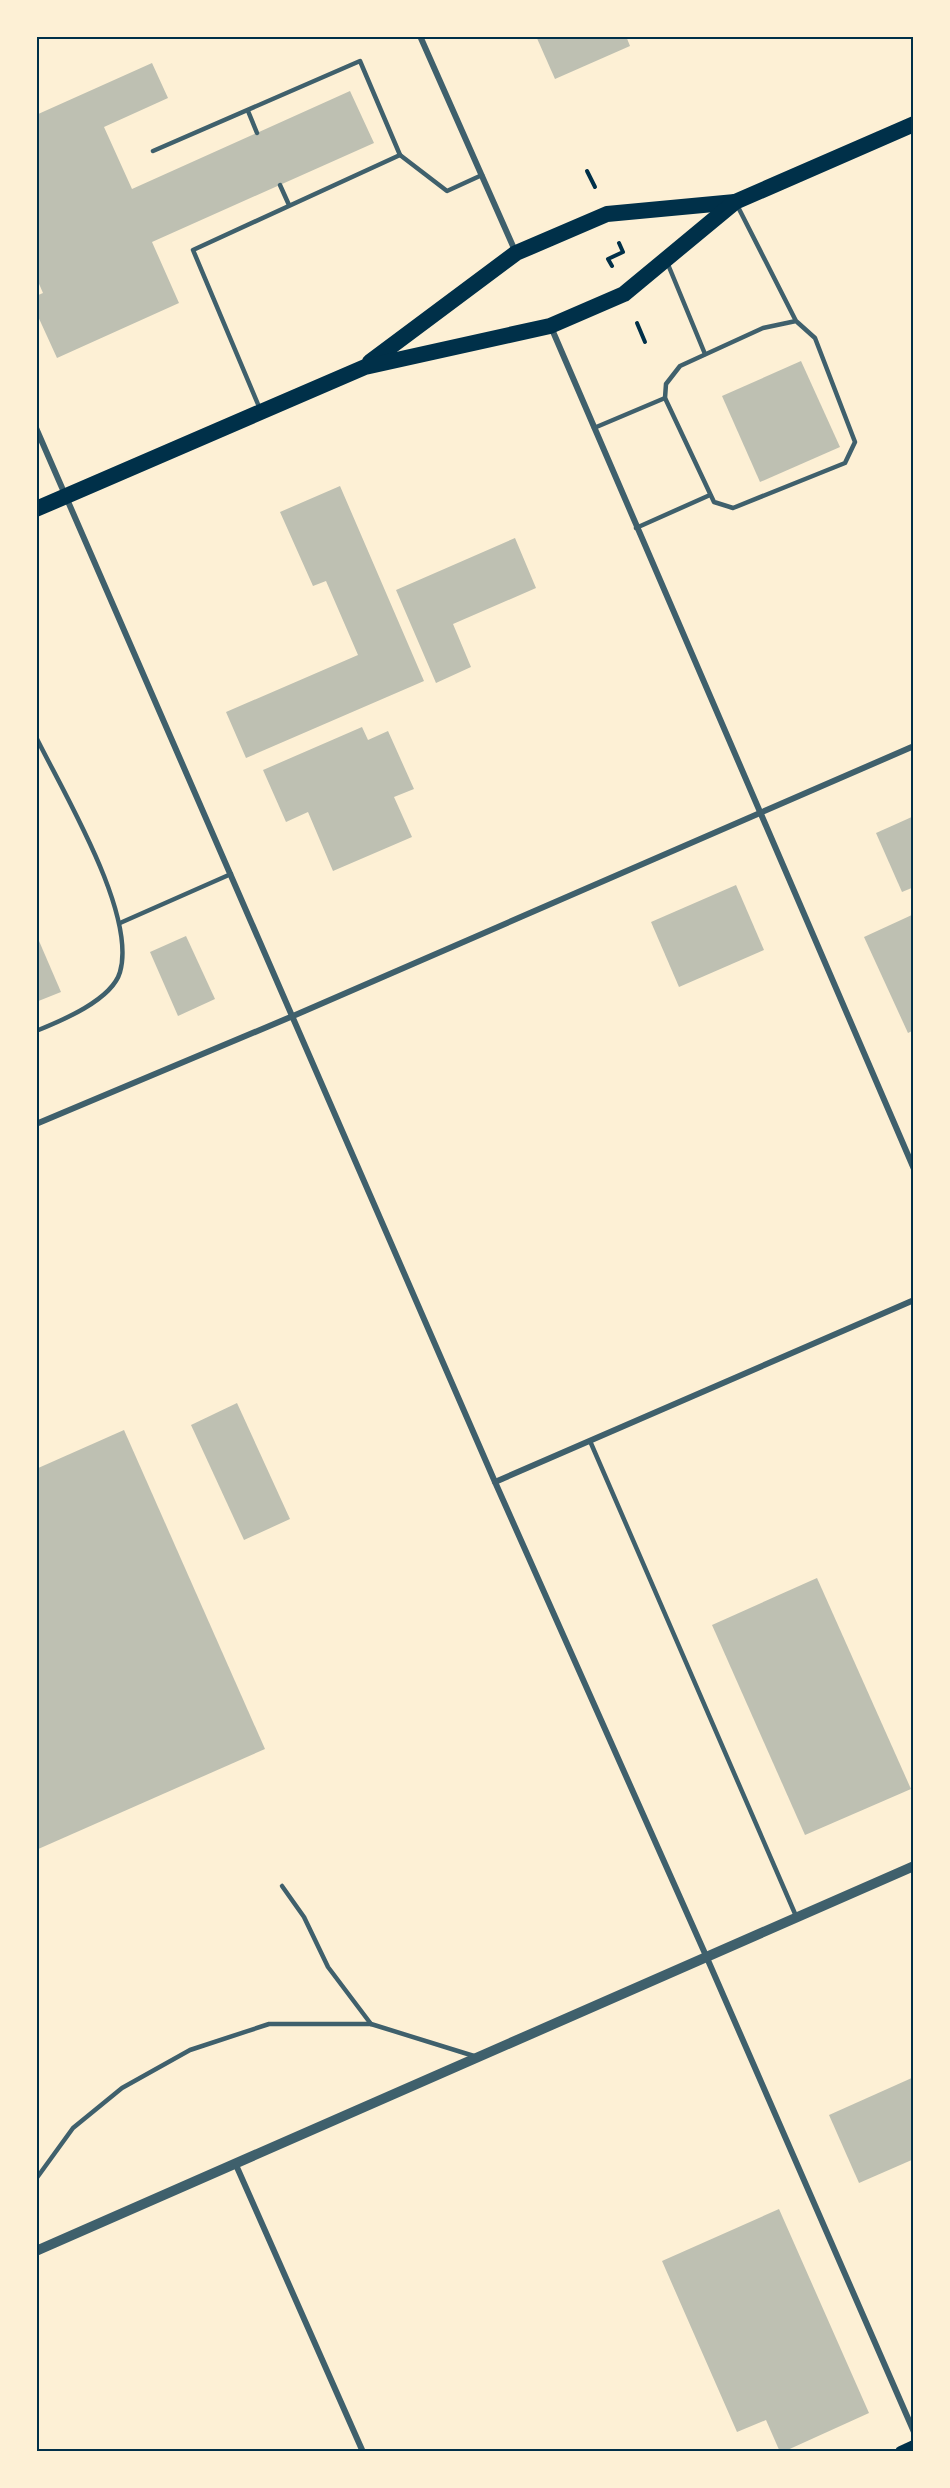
<svg xmlns="http://www.w3.org/2000/svg" width="950" height="2488" viewBox="0 0 950 2488" font-family="'Varela Round',sans-serif">
<rect width="100%" height="100%" fill="#fdf0d5"/>
<g fill="#bec0b2">
<path d="M536,36H626L630,46L555,79Z"/>
<path d="M152,63L168,98L104,127L132,189L350,91L374,143L152,242L179,303L57,358L36,312V296L43,293L36,277V115Z"/>
<path d="M801,361L840,447L760,482L722,396Z"/>
<path d="M340,486L424,681L246,758L226,712L358,655L326,581L313,586L280,512Z"/>
<path d="M515,538L536,588L453,624L471,667L436,683L396,590Z"/>
<path d="M362,727L368,740L388,731L414,789L394,797L412,837L333,871L308,812L286,822L263,770Z"/>
<path d="M914,816V887L902,892L876,833Z"/>
<path d="M736,885L764,950L679,987L651,922Z"/>
<path d="M914,914V1030L908,1033L864,937Z"/>
<path d="M36,934L61,992L36,1002Z"/>
<path d="M186,936L215,999L178,1016L150,952Z"/>
<path d="M237,1403L290,1519L244,1540L191,1425Z"/>
<path d="M124,1430L265,1749L36,1850V1469Z"/>
<path d="M817,1578L911,1789L805,1835L712,1625Z"/>
<path d="M914,2077V2159L859,2183L829,2115Z"/>
<path d="M779,2209L869,2413L783,2452H780L766,2420L737,2432L662,2261Z"/>
</g>
<g fill="none" stroke-linecap="round" stroke-linejoin="round">
<g stroke="#003049" stroke-width="4">
<path d="M587,171L595,187"/>
<path d="M612,266L608,259L623,252L619,243"/>
<path d="M637,323L645,342"/>
</g>
<g stroke="#3f606c" stroke-width="4.5">
<path d="M248,111L257,133"/>
<path d="M153,151L360,61L400,155L447,191L482,175"/>
<path d="M280,185L289,205"/>
<path d="M737,205L796,321L815,338L855,442L845,463L733,508L714,502L665,398L666,384L680,366L763,328L796,321"/>
<path d="M667,262L705,354"/>
<path d="M260,409L193,250L400,155"/>
<path d="M594,428L665,398"/>
<path d="M636,528L710,495"/>
<path d="M36,737C63,792 137,914 120,972C112,1000 61,1021 36,1031"/>
<path d="M120,923L231,874"/>
<path d="M590,1441L796,1916"/>
<path d="M282,1886L304,1917L328,1967L371,2024"/>
<path d="M36,2179L73,2128L122,2088L190,2050L269,2024H371L474,2056"/>
</g>
<g stroke="#3f606c" stroke-width="6">
<path d="M420,36L516,253"/>
<path d="M551,327L914,1169"/>
<path d="M36,428L495,1482L707,1958L914,2432"/>
<path d="M36,1124L293,1016L914,746"/>
<path d="M495,1482L914,1300"/>
<path d="M236,2165L363,2452"/>
</g>
<path stroke="#3f606c" stroke-width="10" d="M36,2251L914,1866"/>
<path stroke="#003049" stroke-width="12" d="M901,2452L914,2446"/>
<g stroke="#003049" stroke-width="16">
<path d="M370,362L516,253L607,214L735,202"/>
<path d="M36,509L365,367L550,326L624,294L735,202L914,124"/>
</g>
</g>
<rect width="950" height="2488" fill="none" stroke="#fdf0d5" stroke-width="75"/>
<rect x="38" y="38" width="874" height="2412" fill="none" stroke="#003049" stroke-width="2"/>
</svg>
